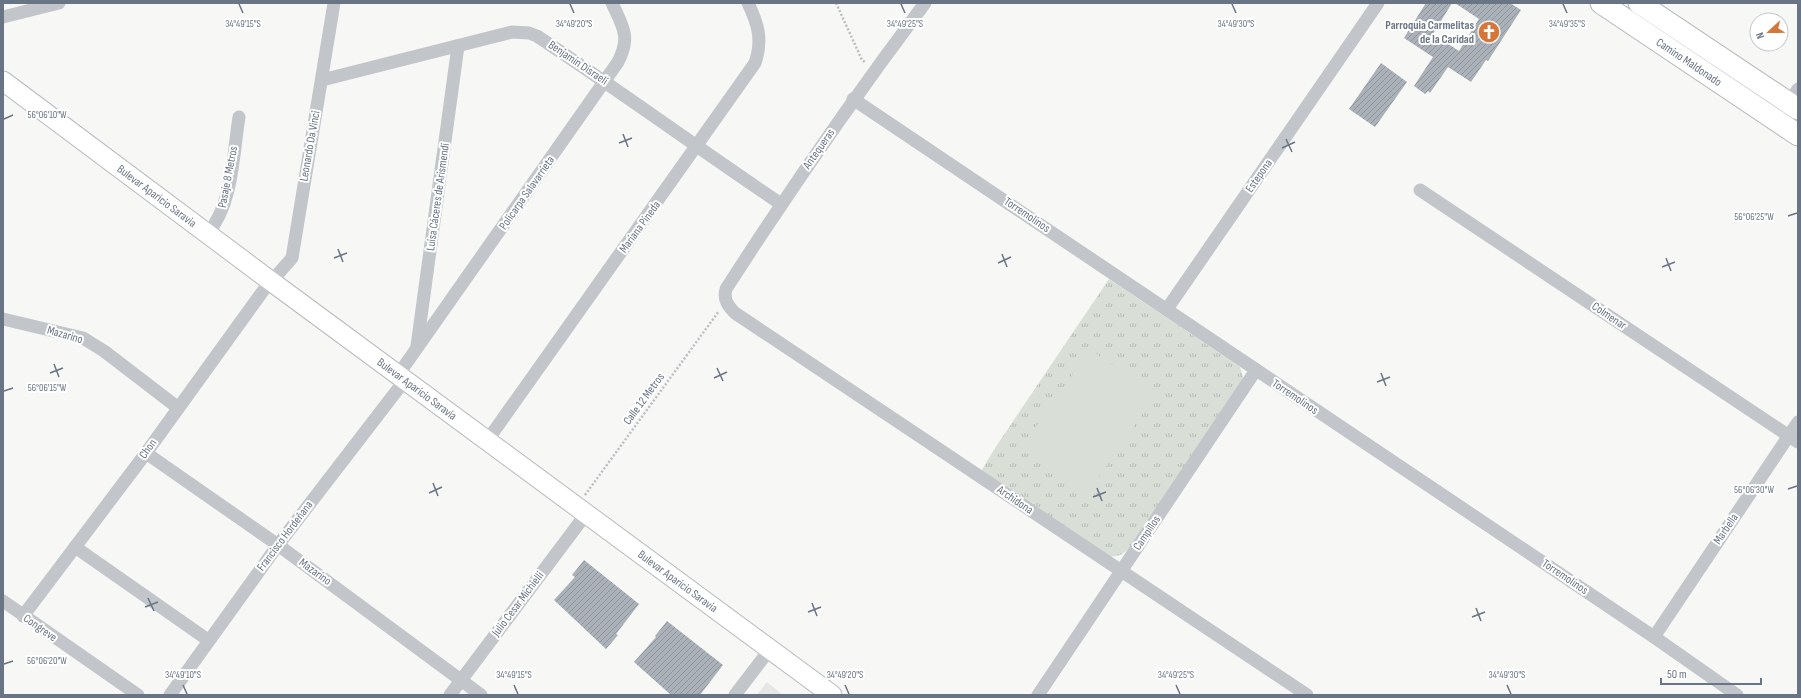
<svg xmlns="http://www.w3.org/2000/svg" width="1801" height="698" viewBox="0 0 1801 698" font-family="'Sofia Sans Condensed',sans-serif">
<defs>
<pattern id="grass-tufts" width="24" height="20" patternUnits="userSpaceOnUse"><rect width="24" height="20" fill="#d9ded7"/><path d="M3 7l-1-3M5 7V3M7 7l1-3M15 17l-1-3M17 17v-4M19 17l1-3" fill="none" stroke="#b4b9b4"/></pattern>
<pattern id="building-hatch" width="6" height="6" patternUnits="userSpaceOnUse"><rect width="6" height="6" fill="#abb1b8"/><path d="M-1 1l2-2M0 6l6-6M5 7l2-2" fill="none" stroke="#8f959b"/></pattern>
</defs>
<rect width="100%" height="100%" fill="#f7f8f6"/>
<path fill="#e5e7e6" d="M767,682L783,695H757Z"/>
<path fill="url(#grass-tufts)" d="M1109,279L1240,367L1243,377L1241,383L1130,547C1122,556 1116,558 1105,555L981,471L997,445Z"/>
<path fill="#d9ded7" d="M1090,349L1155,396L1087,494L1021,448Z"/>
<g fill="url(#building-hatch)">
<path d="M1426,3H1452L1433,34L1459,51L1479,19L1455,3H1510L1521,10L1488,61L1486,60L1471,82L1448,67L1430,93L1428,91L1425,94L1414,86L1433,57L1404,38Z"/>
<path d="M1381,63L1407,82L1375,127L1349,109Z"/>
<path d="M584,560L639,604L616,634L618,635L606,649L554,600L575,577L572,575Z"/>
<path d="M667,621L723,665L700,695H671L634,662L656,637L655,636Z"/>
</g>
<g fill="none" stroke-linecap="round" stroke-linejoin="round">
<g stroke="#b7babf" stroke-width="21">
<g id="secondary">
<path id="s1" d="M3,81L272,282L832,695"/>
</g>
</g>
<g stroke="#b5b8bd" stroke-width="23">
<g id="primary">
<path id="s2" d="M1601,3L1798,135"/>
<path d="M1639,3L1798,109"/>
</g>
</g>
<g stroke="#bcbec1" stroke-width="2.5" stroke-dasharray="2 2" stroke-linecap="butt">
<path d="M836,3L862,60L866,63"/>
<path d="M585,495L719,311"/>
</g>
<g stroke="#c2c5c9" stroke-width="13">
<path d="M925,3C855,96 789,191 726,289C723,299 728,306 735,313L1307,695"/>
<path d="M3,17L59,3"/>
<path d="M322,80L512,32L529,33L537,36C620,91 699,149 781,204"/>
<path d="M853,99L1654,637L1737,695"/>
<path d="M1786,108L1798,89"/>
<path d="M1420,190L1798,442"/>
<path d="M208,233C233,204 233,154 239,117"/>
<path d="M1167,309L1378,3"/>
<path d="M3,319L83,338L104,351L177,407"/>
<path d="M417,346L458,46"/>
<path d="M398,375L618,62C631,37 623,27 612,3"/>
<path d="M487,441L755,63C763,40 758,24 748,3"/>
<path d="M146,453L278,545L481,695"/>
<path d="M75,547L208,640"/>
<path d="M3,601L138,695"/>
<path d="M23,616L146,453L263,291L292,258L334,3"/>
<path d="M1654,637L1798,422"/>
<path d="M170,695L278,545L405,380"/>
<path d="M450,695L586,514"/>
<path d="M735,695L770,649"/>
<path d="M1038,695L1256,370"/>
</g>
<use href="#secondary" stroke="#fff" stroke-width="19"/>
<use href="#primary" stroke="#fff" stroke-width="21"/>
</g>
<path fill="none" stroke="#697484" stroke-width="1.5" d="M239,4L243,13M570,4L574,13M901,4L905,13M1232,4L1236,13M1563,4L1567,13M4,119L13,115M623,134L628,147M1286,139L1292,152M619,143L632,138M1282,148L1295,142M1788,216L1797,213M338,249L343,262M1002,254L1007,267M334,258L347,253M1666,258L1671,271M998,263L1011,257M1662,267L1675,262M54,364L59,377M717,368L723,381M50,373L63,368M1381,373L1386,386M714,378L727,372M1377,382L1390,377M4,391L13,388M433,483L438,496M1097,488L1102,501M1788,489L1797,486M429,493L442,487M1093,497L1106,492M148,598L154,611M812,603L817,616M145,607L158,602M1476,608L1481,621M808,612L821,607M1472,617L1485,612M4,664L13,661M183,685L187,694M514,685L518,694M845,685L849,694M1176,685L1180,694M1507,685L1511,694"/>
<defs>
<g id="church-disc" transform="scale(1.15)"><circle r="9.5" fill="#d57739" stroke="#fff"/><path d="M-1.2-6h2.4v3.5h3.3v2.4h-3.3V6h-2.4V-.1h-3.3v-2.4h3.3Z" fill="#fff"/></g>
</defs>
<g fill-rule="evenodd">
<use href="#church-disc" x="1489" y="32"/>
</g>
<g text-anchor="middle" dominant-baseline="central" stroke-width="4" stroke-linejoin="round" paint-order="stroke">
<g font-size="12" font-weight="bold" fill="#697484" stroke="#fff" text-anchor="end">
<text x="1474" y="25">Parroquia Carmelitas<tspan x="1474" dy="14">de la Caridad</tspan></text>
</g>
<g font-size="12" fill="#697484" stroke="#fff">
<text stroke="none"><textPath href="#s2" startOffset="106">Camino Maldonado</textPath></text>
<text transform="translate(578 63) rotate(34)">Benjamín Disraeli</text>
<text transform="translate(310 146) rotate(-80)">Leonardo Da Vinci</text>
<text transform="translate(819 149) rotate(-55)">Antequeras</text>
<text transform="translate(1259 176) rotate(-55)">Estepona</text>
<text transform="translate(228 177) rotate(-79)">Pasaje 8 Metros</text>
<text transform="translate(527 193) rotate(-55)">Policarpa Salavarrieta</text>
<text stroke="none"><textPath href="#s1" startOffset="192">Bulevar Aparicio Saravia</textPath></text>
<text transform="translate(438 197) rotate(-82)">Luisa Cáceres de Arismendi</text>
<text transform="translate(1027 215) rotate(34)">Torremolinos</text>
<text transform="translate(640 227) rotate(-54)">Mariana Pineda</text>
<text transform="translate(1609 316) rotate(34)">Colmenar</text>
<text transform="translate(65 335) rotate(16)">Mazarino</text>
<text stroke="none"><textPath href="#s1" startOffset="516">Bulevar Aparicio Saravia</textPath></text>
<text transform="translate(1295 397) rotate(34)">Torremolinos</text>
<text transform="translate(644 399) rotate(-54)">Calle 12 Metros</text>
<text transform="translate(148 449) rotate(-54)">Chon</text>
<text transform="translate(1015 500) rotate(34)">Archidona</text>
<text transform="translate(1726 529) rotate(-56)">Marbella</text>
<text transform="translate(1147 533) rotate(-56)">Campillos</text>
<text transform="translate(285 536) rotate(-53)">Francisco Hordeñana</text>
<text transform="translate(315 572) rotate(36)">Mazarino</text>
<text transform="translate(1565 577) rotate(34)">Torremolinos</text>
<text stroke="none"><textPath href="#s1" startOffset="840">Bulevar Aparicio Saravia</textPath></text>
<text transform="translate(518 604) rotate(-53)">Julio Cesar Michielli</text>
<text transform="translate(40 628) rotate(35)">Congreve</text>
</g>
</g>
<g font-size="10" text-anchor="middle" fill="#697484" stroke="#fff" stroke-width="4" stroke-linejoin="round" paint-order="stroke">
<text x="243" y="27">34°49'15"S</text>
<text x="574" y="27">34°49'20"S</text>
<text x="905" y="27">34°49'25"S</text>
<text x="1567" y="27">34°49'35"S</text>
<text x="1236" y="27">34°49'30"S</text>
<text x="47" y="118">56°06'10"W</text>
<text x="1754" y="220">56°06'25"W</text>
<text x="47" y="391">56°06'15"W</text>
<text x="1754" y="493">56°06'30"W</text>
<text x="47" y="664">56°06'20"W</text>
<text x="183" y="678">34°49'10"S</text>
<text x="514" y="678">34°49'15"S</text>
<text x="845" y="678">34°49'20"S</text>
<text x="1176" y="678">34°49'25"S</text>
<text x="1507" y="678">34°49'30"S</text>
</g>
<rect width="1801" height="698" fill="none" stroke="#697484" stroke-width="8"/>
<g transform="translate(1769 32) rotate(248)"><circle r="19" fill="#ffffff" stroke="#c3c7ce"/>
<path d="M0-3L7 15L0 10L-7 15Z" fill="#d57739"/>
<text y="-6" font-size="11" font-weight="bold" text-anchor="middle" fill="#697484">N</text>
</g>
<path d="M1661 678v6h100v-6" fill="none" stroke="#697484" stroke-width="2"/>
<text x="1667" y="678" font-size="12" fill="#697484" stroke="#ffffff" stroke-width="3" paint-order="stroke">50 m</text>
</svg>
